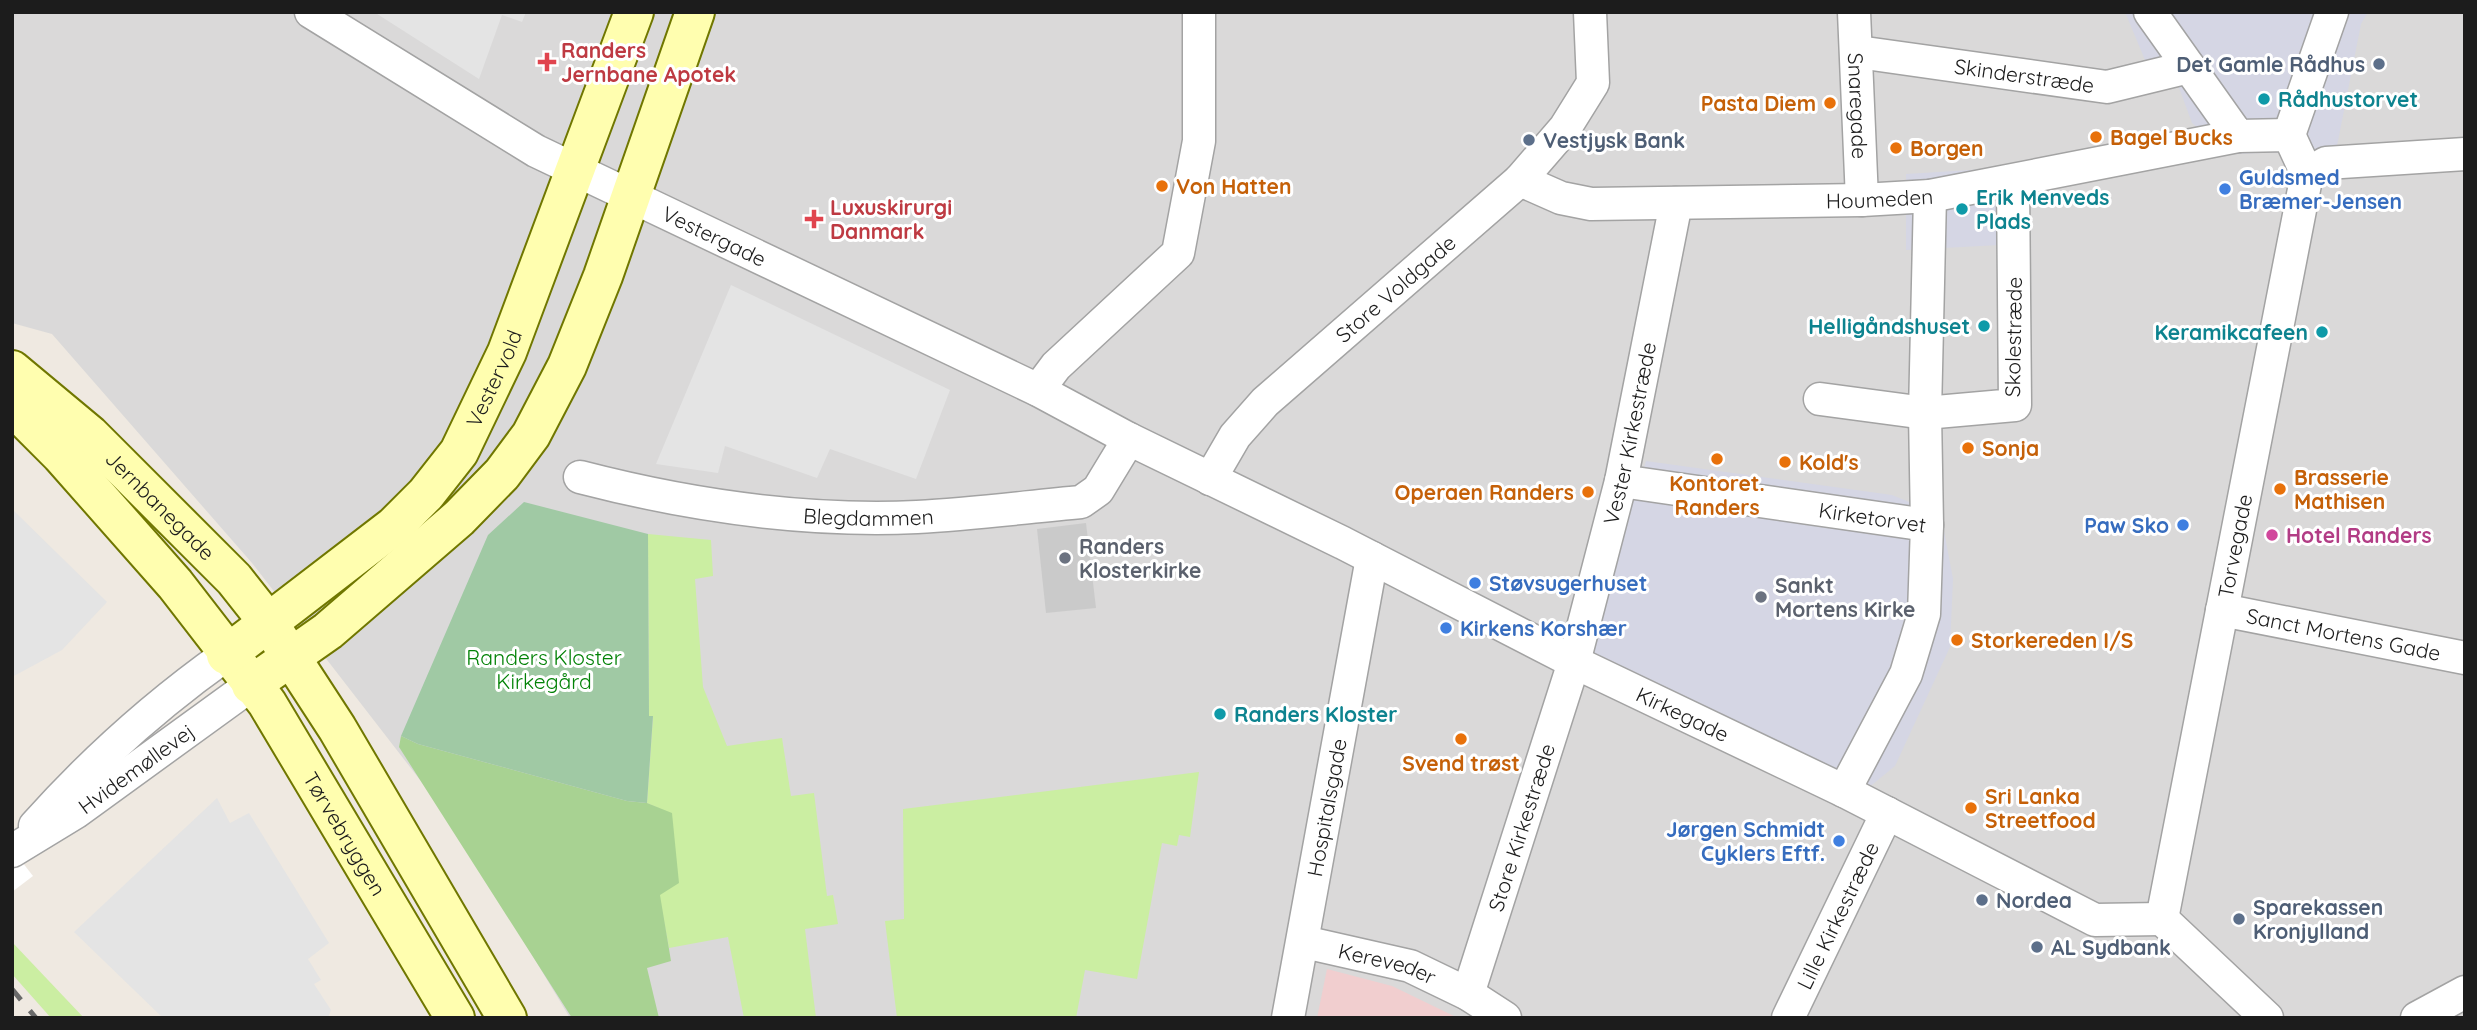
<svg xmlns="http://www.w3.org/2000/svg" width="2477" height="1030" viewBox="0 0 2477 1030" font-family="Quicksand,sans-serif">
<rect width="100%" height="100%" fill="#efe9e1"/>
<path fill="#dad9d9" d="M12,12H2465V1018H570L451,820L252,563L52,334L12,323Z"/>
<path fill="#f1cecf" d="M1327,969L1392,986L1458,1018H1317Z"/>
<path fill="#cacaca" d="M1086,523L1096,608L1046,613L1037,529Z"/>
<g fill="#cbeea2">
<path d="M648,534L711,540L713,576L695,579L703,687L727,746L782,738L791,796L814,793L827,896L833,895L838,924L805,929L816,1018H744L728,937L669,948L659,895L672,814L647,803L653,717L649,716Z"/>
<path d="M1199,772L1190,837L1179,835L1177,846L1162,843L1137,979L1085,970L1076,1018H897L885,921L904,919L903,809Z"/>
<path d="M12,942L84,1018H51L12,974Z"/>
</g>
<path fill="#a8d292" d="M401,736L418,744L627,801L647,803L672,813L679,883L660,895L671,961L647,968L659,1018H572L399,747Z"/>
<path fill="#a0c9a4" d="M524,502L648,534L649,716H653L647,803L627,801L418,744L401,736L488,535Z"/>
<g fill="#e4e4e4">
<path d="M374,12H526L522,22L502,15L479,79Z"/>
<path d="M731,285L950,390L916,479L830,449L817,478L725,446L718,473L656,464Z"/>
<path d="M12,509L107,602L62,650L12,677Z"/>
<path d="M217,798L230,823L249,813L329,943L308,959L321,980L314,984L331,1010L328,1018H163L74,932Z"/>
</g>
<g fill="#d5d6e4">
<path d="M2125,12H2368L2361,24L2336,151L2227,154L2192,123L2175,77L2150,72Z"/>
<path d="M2019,167L2018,244L1906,250V174Z"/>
<path d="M1646,461L1892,495L1941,515L1953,579L1950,647L1895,766L1862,793L1585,658Z"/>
</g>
<path fill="#fff" d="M12,849L33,876L12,892Z"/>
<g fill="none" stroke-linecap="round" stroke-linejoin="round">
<g stroke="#a3a3a3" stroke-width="35">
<g id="street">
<path id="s1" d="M311,12L536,151L1038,390L1129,439L1343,543L1574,662L1844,791L2095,920L2162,919"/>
<path id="s2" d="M1854,12L1862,200"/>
<path d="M2150,12L2238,136L2289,135L2307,174"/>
<path id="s3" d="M1858,52L2107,87L2189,67"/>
<path d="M2289,135L2332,12"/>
<path d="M2307,174L2326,163L2465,154"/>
<path id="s4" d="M1520,180L1561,198L1591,204L1862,200L1930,196L2238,136"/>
<path d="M1038,390L1056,366L1178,253L1199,141V12"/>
<path d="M1820,399L1925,413L2015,405L2013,182"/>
<path id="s5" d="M580,477C688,505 805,522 917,517C972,514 1026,507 1081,502L1098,490L1129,439"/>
<path id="s6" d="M1210,479L1235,436L1265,402L1520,180L1565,128L1593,83L1590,12"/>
<path id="s7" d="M1621,481L1927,525L1924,614L1906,674L1844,791"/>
<path d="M1927,525L1925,413L1930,196"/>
<path id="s8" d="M2222,610L2465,658"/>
<path d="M35,826C91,763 157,704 226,655"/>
<path id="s9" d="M12,851L76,812L251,685"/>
<path id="s10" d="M2162,919L2307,174"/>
<path d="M2162,919L2267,1018"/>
<path id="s11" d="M1304,942L1410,966L1468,994L1505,1018"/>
<path id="s12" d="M1468,994L1574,662L1621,481L1676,203"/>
<path id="s13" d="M1288,1018L1372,558"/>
<path id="s14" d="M1788,1018L1887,813"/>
<path d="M2417,1018L2465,992"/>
</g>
</g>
<g stroke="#707700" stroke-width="42">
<g id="secondary">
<path id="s15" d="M12,370L90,435L234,579L268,622L337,728L507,1018"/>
<path id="s16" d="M12,406L61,455L175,584L267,703L455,1018"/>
<path id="s17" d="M226,655L394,526L426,494L459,452L507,352L634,12"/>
<path d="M251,685L328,631L459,518L502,474L531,435L567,366L603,276L695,12"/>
</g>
</g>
<use href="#street" stroke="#fff" stroke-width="32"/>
<use href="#secondary" stroke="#fffeaf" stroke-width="38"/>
<path stroke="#6a6a6a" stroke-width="5" stroke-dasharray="14 14" stroke-linecap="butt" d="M12,989L36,1018"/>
</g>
<g fill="#e0444e" stroke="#fff" stroke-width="2.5">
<path d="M543.5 51.5h7v7h7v7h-7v7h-7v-7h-7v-7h7z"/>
<path d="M810.5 208.5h7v7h7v7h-7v7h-7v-7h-7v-7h7z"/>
</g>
<g fill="#5c6f8a" stroke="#fff" stroke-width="2.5">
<circle cx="2379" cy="64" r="7"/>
<circle cx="1529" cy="140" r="7"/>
<circle cx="1982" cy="900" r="7"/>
<circle cx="2239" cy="919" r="7"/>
<circle cx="2037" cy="947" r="7"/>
</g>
<g fill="#0f9aa8" stroke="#fff" stroke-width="2.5">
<circle cx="2264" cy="99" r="7"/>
<circle cx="1962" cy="209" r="7"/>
<circle cx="1984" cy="326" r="7"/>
<circle cx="2322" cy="332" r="7"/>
<circle cx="1220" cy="714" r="7"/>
</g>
<g fill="#e8710a" stroke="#fff" stroke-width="2.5">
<circle cx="1830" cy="103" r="7"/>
<circle cx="2096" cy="137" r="7"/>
<circle cx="1896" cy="148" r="7"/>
<circle cx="1162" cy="186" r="7"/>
<circle cx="1968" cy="448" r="7"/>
<circle cx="1717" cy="459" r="7"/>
<circle cx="1785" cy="462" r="7"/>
<circle cx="2280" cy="489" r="7"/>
<circle cx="1588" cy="492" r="7"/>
<circle cx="1957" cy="640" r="7"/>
<circle cx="1461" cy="739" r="7"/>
<circle cx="1971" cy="808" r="7"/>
</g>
<g fill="#3f7fe0" stroke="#fff" stroke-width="2.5">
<circle cx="2225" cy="189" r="7"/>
<circle cx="2183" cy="525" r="7"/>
<circle cx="1475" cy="583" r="7"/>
<circle cx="1446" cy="628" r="7"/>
<circle cx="1839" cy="841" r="7"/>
</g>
<circle fill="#d1479c" stroke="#fff" stroke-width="2.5" cx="2272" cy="535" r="7"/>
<g fill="#6b7280" stroke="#fff" stroke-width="2.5">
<circle cx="1065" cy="558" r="7"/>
<circle cx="1761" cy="597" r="7"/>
</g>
<g text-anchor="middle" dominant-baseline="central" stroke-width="6" stroke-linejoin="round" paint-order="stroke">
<g font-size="21" font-weight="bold" fill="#be3a42" stroke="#fff" text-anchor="start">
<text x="561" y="50">Randers<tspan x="561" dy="24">Jernbane Apotek</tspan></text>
<text x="830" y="207">Luxuskirurgi<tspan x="830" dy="24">Danmark</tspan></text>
</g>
<g font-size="21" font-weight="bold" fill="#4e5e75" stroke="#fff" text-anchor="start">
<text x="2365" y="64" text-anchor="end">Det Gamle Rådhus</text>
<text x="1543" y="140">Vestjysk Bank</text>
<text x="1996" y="900">Nordea</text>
<text x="2253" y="907">Sparekassen<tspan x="2253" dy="24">Kronjylland</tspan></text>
<text x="2051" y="947">AL Sydbank</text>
</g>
<g font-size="21" fill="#1c1c1c" stroke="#fff">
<text stroke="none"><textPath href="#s3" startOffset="168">Skinderstræde</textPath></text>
<text stroke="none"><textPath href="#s2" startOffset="94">Snaregade</textPath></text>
<text stroke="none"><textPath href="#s4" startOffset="364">Houmeden</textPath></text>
<text stroke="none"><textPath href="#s1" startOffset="462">Vestergade</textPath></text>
<text stroke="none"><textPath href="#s6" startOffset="268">Store Voldgade</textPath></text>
<text transform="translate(2013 337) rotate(-89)">Skolestræde</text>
<text stroke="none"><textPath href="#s17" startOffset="392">Vestervold</textPath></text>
<text stroke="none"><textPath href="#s12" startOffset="584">Vester Kirkestræde</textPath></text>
<text stroke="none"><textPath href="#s15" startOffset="201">Jernbanegade</textPath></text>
<text stroke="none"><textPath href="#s5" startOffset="292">Blegdammen</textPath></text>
<text stroke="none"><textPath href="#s7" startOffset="254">Kirketorvet</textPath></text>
<text stroke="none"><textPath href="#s10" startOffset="380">Torvegade</textPath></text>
<text stroke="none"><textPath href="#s8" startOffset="124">Sanct Mortens Gade</textPath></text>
<text stroke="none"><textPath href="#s1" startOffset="1542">Kirkegade</textPath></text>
<text stroke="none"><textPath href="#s9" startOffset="149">Hvidemøllevej</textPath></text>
<text stroke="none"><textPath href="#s13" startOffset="214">Hospitalsgade</textPath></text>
<text stroke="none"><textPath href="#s12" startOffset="175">Store Kirkestræde</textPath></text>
<text stroke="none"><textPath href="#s16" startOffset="544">Tørvebryggen</textPath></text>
<text stroke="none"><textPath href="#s14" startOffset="114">Lille Kirkestræde</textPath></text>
<text stroke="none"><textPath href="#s11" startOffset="86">Kereveder</textPath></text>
</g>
<g font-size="21" font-weight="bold" fill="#0d838f" stroke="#fff" text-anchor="start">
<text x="2278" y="99">Rådhustorvet</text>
<text x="1976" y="197">Erik Menveds<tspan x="1976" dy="24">Plads</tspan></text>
<text x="1970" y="326" text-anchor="end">Helligåndshuset</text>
<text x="2308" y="332" text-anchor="end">Keramikcafeen</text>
<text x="1234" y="714">Randers Kloster</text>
</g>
<g font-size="21" font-weight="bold" fill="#c56008" stroke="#fff" text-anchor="start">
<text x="1816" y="103" text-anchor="end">Pasta Diem</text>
<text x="2110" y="137">Bagel Bucks</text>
<text x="1910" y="148">Borgen</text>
<text x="1176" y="186">Von Hatten</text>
<text x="1982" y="448">Sonja</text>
<text x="1799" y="462">Kold's</text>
<text x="2294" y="477">Brasserie<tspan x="2294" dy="24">Mathisen</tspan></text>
<text x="1717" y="483" text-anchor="middle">Kontoret.<tspan x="1717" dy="24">Randers</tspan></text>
<text x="1574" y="492" text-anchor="end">Operaen Randers</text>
<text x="1971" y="640">Storkereden I/S</text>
<text x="1461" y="763" text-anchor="middle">Svend trøst</text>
<text x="1985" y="796">Sri Lanka<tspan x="1985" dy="24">Streetfood</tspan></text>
</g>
<g font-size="21" font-weight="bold" fill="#366cbe" stroke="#fff" text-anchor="start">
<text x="2239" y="177">Guldsmed<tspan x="2239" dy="24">Bræmer-Jensen</tspan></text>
<text x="2169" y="525" text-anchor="end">Paw Sko</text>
<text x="1489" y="583">Støvsugerhuset</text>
<text x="1460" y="628">Kirkens Korshær</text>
<text x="1825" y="829" text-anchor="end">Jørgen Schmidt<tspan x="1825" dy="24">Cyklers Eftf.</tspan></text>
</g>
<g font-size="21" font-weight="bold" fill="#b23c85" stroke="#fff" text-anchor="start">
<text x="2286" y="535">Hotel Randers</text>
</g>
<g font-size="21" font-weight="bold" fill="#5b616d" stroke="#fff" text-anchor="start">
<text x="1079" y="546">Randers<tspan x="1079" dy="24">Klosterkirke</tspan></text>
<text x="1775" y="585">Sankt<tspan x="1775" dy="24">Mortens Kirke</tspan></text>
</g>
<g font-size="21" fill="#028206" stroke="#fff">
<text x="544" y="657">Randers Kloster<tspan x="544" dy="24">Kirkegård</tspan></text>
</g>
</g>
<rect width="2477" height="1030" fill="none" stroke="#1c1c1c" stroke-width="28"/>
</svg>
